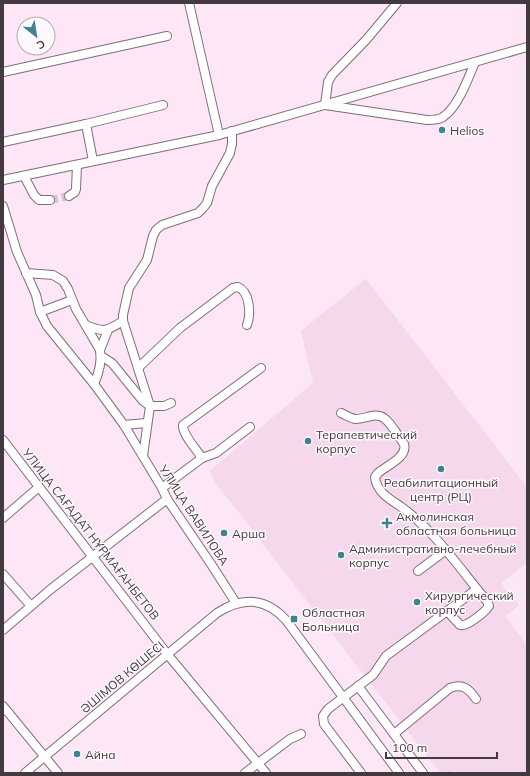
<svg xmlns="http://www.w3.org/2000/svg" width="530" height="776" viewBox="0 0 530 776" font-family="Mulish,sans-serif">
<rect width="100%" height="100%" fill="#fde6f5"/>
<path fill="#f5d8eb" d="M366,279L527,487V563L501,583L519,605L505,616L527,645V773H459L456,770L451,773H440L215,482L210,471L313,383L301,331Z"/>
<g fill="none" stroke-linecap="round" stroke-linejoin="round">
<path stroke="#d8c4d1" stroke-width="8" stroke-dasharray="8 4" stroke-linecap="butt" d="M50,200L69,196"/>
<g stroke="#816d7a" stroke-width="10">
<g id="minor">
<path d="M189,3L219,135"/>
<path d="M397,3L366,40L332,75L328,82L325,105L427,120C432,120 439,120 443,117C458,107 468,79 475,62"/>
<path d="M3,72L167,36"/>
<path d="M86,124L93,161"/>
<path d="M3,142L86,124L163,105"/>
<path d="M24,176L34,195L39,200H50"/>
<path d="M3,180L219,135L527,47"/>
<path d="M69,196L75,192L76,189L77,165"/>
<path d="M3,206L17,252L36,295L40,312L47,326L94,384L124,425L162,488L167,499L211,564L236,603"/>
<path d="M26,273L53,275L63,281L68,289L76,309L100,350C102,362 99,373 94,384"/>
<path d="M40,312L72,300"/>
<path d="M86,325C104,333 107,331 123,321"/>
<path d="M100,350L108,330"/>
<path d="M101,356L112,363L143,401L150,406H164L171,403"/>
<path d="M138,368L180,328L233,288L238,287C250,292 251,314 247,325"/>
<path d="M341,413C346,415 351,419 356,419C366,419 375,412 384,418C392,424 398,436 404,444C408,457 386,466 378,473L375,477C376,491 389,499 400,506C431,528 453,559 477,589L386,656L373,675L328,709L323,716L324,724L361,773"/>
<path d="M124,425L146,423"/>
<path d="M3,440L168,655L266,773"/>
<path d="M143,456L150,406L123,321V315L129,288L147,260L153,236L156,230L162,225L198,213L203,208L207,203L212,186L230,153L232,144V131"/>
<path d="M202,458C197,450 182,434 183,425L261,368"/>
<path d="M162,488L202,458L216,453L250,427"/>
<path d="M3,518L39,487"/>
<path d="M418,571L446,550"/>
<path d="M3,574L31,606"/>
<path d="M447,611L460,625C467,627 485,612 489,606L487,601L477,589"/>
<path d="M3,630L51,589L167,499"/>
<path d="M358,686L423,773"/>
<path d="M3,706L58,773"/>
<path d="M394,734L450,688C463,683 469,689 476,699"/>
<path d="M25,773L217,613C242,597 265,597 286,620L399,773"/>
<path d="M245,773L290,739L301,734"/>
</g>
</g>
<use href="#minor" stroke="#fff" stroke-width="8"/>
</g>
<g fill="#3f8291" stroke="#fef9fc" stroke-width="1.5">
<circle cx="442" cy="130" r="4"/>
<circle cx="308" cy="441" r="4"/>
<circle cx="441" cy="469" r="4"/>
<path d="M385 517h4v4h4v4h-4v4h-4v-4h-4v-4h4z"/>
<circle cx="224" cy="533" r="4"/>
<circle cx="341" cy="555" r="4"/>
<circle cx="417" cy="602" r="4"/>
<rect x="290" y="615" width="8" height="8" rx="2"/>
<circle cx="77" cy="754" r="4"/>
</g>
<g text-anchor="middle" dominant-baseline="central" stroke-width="3" stroke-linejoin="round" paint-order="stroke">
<g font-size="12" fill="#433a40" stroke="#fef9fc" text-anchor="start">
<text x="450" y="130">Helios</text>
<text x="316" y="434">Терапевтический<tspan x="316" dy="14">корпус</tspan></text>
<text x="441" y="482" text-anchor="middle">Реабилитационный<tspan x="441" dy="14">центр (РЦ)</tspan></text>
<text x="396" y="516">Акмолинская<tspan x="396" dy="14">областная больница</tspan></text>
<text x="232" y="533">Арша</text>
<text x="349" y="548">Административно-лечебный<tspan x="349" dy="14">корпус</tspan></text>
<text x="425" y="595">Хирургический<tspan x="425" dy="14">корпус</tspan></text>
<text x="302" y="612">Областная<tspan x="302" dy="14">Больница</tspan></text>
<text x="85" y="754">Айна</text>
</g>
<g font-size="12" fill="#433a40" stroke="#fef9fc">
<text transform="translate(194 515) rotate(57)">УЛИЦА ВАВИЛОВА</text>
<text transform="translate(91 534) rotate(52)">УЛИЦА САҒАДАТ НҰРМАҒАНБЕТОВ</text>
<text transform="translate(122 677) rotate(-40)">ӘШІМОВ КӨШЕСІ</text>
</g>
</g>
<rect width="530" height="776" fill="none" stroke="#433a40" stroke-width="8"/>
<g transform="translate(36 36) rotate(150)"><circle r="19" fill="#fef9fc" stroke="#b3adb1"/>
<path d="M0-3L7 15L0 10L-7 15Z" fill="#3f8291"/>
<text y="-6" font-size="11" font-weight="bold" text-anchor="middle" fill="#433a40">С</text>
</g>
<path d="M386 752v6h111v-6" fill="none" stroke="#433a40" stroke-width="2"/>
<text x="392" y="752" font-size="12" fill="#433a40" stroke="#fef9fc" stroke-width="3" paint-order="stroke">100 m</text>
</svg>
